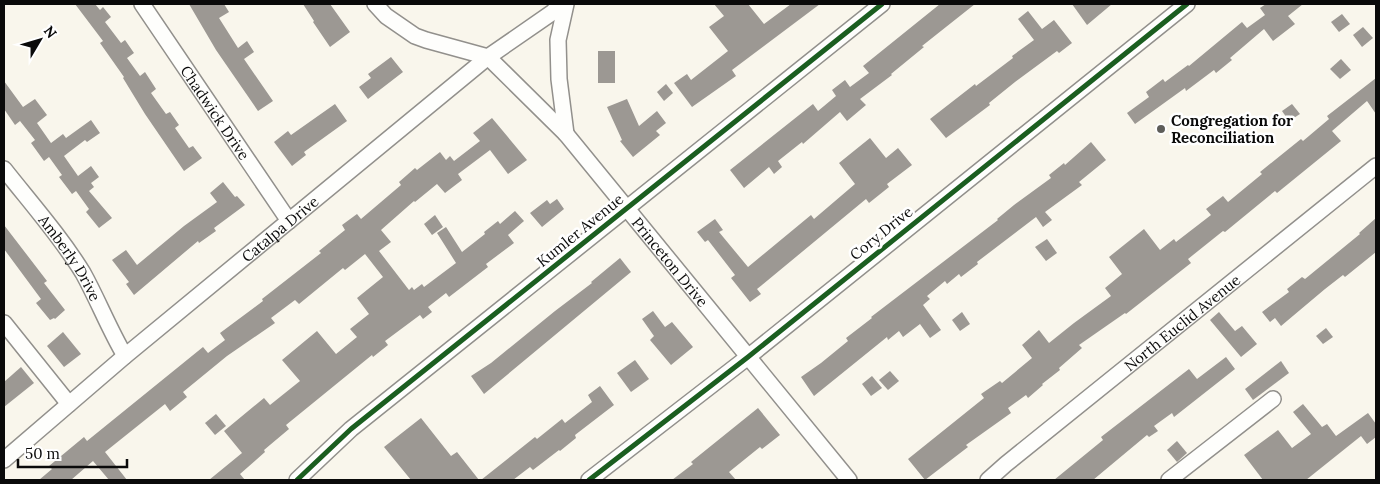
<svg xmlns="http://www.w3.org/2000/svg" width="1380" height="484" viewBox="0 0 1380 484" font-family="Lora,serif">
<rect width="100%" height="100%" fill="#f9f6ec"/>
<g fill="#9c9893">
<path d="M75,4H95L100,10L103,7L111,17L105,22L121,43L125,40L134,53L127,58L140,76L145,72L156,89L151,93L166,114L170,112L179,125L175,128L189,148L193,146L202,158L184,171L145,114L123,78L124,77L100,43L103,41Z"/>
<path d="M189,4H224L229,12L219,18L238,48L247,41L254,52L244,59L273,101L258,111L216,50Z"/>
<path d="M303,4H330L350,32L330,47L313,22L314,21Z"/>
<path d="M714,4H748L764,24L791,4H820L732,70L736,76L692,107L674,83L687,74L691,80L728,51L709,27L724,16Z"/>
<path d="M940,4H975L922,46L924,47L891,74L892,75L860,99L866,105L847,121L840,112L803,144L802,142L778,161L782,167L774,174L769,167L744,188L730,170L813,104L818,111L836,96L832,90L845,80L850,87L869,73L863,66Z"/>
<path d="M1072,4H1112L1087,25Z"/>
<path d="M1266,4H1303L1288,16L1295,24L1273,41L1264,29L1230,58L1232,60L1216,73L1214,70L1186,91L1185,88L1135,124L1127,113L1149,97L1146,92L1163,79L1165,82L1188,65L1189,66L1242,22L1247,28L1265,15L1260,8Z"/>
<path d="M1028,11L1042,29L1054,20L1072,43L1059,53L1057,51L1015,82L989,103L990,105L946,138L930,119L975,84L976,86L1013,58L1012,56L1034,40L1018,19Z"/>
<path d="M1342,14L1350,24L1339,32L1331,22Z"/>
<path d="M1363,27L1373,38L1362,47L1353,35Z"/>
<rect x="598" y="51" width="17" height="32"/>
<path d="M391,57L403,72L368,99L359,87L371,78L368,74Z"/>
<path d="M1341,59L1351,70L1340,79L1330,69Z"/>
<path d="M1376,78V114L1367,101L1332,131L1341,141L1277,193L1275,191L1225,232L1223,231L1188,259L1191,263L1126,314L1125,313L1079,345L1082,348L1059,368L1060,370L1042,384L1043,385L1028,398L1026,395L1008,408L1011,413L966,445L968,447L925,480L908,459L984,398L981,394L1000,381L1002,383L1032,358L1022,345L1039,330L1049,343L1074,323L1111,296L1105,288L1122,274L1109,257L1144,229L1160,250L1174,239L1176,242L1211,215L1206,209L1223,196L1228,202L1262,174L1260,172L1301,139L1303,141L1329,119L1327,116Z"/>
<path d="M4,81L23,107L35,99L47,115L37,123L51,143L63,134L66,138L91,120L100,133L87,142L85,140L64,156L78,176L91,166L99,177L91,183L94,187L89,191L112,218L99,228L86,212L89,209L76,191L72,194L59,177L62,175L49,157L44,161L31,143L35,140L20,121L15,125L4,109Z"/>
<path d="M666,84L673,93L664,101L657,92Z"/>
<path d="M627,99L639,126L657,111L666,123L656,131L660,135L633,157L620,141L622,140L607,107Z"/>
<path d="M335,104L347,121L304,152L306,155L292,166L274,142L288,131L291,135Z"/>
<path d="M1292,104L1300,114L1289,121L1282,111Z"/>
<path d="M492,118L527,160L508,174L490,150L458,174L462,180L445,193L437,184L415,202L414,201L381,230L391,242L379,251L409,290L412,287L414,290L422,284L424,287L456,263L437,233L446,227L462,252L485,234L484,232L498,221L500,224L515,211L524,221L508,235L514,243L486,264L488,267L449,297L446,293L428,307L432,312L423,319L420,315L385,341L388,345L373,357L372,355L286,425L289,429L264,450L265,452L240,474L245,480H209L242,453L224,431L264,398L270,405L300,381L282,360L317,331L336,354L357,337L350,329L369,314L357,298L383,277L365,254L345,270L343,268L299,304L295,300L271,318L275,323L227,356L183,392L187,397L170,411L165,404L105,452L127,480H109L93,461L71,480H39L52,469L49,466L84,437L87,441L203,347L208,353L225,340L220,333L263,301L262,299L321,253L319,251L345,230L342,225L357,214L361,219L401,185L399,182L415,168L417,170L440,152L446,160L450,156L454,161L480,141L473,133Z"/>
<path d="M870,138L886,158L898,148L912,165L887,184L889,187L869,203L866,199L762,285L757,289L761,294L750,302L731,278L735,275L708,240L705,242L697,232L715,219L723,230L719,232L748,267L811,215L814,219L855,184L839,163Z"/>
<path d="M1091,142L1106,160L1079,182L1082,185L1045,212L1052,220L1043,227L1036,217L977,262L978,264L961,277L959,274L947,284L945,281L927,296L930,299L923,305L941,330L930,338L920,324L903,337L899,331L888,340L887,337L814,396L801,377L821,363L848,341L846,338L872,318L871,317L998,220L997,219L1014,205L1051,178L1049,175L1064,163L1065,165Z"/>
<path d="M223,182L235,197L237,196L245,205L214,228L216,231L199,243L198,241L134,295L126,284L129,282L112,260L126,250L137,265L184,226L217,202L210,193Z"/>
<path d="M557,199L564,209L542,227L530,213L547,200L550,204Z"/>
<path d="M435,215L443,227L432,235L424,224Z"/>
<path d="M1376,218V252L1345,277L1343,275L1325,289L1281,326L1275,318L1270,322L1262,312L1289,292L1287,289L1302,277L1305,279L1360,234L1359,233Z"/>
<path d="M4,225L47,281L44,283L65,310L55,319L54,318L50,320L36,303L41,299L4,249Z"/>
<path d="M1047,239L1057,253L1046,261L1035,247Z"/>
<path d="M620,258L631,272L484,394L471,376L491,363L555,311L592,283L591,282Z"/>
<path d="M653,311L665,327L672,322L693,347L671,365L650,340L654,336L642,319Z"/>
<path d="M962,312L970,324L960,331L952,320Z"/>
<path d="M1219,312L1235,331L1242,326L1257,344L1241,357L1210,320Z"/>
<path d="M1326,328L1333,337L1323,344L1316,336Z"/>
<path d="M63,332L81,354L64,367L47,346Z"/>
<path d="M1226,357L1235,369L1174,417L1172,413L1154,426L1158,431L1149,437L1147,435L1093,480H1054L1103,440L1101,437L1189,369L1197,379Z"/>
<path d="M635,360L649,379L631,392L617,373Z"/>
<path d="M1281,361L1289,373L1253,400L1245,389Z"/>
<path d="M21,367L34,383L4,407V382Z"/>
<path d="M890,371L899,381L888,390L879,380Z"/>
<path d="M872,376L882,388L871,396L862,384Z"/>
<path d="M600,386L614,405L575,435L576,438L560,451L559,450L533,470L530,467L513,480H481L535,437L537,439L562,419L565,423L592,402L588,395Z"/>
<path d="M1303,404L1322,427L1327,424L1336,436L1368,413L1376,424V437L1367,444L1361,436L1306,480H1263L1244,455L1278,430L1292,448L1311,434L1293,412Z"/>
<path d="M758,408L780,435L762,449L760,447L729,472L736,480H672L693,464L691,462Z"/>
<path d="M216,414L226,426L215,435L205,423Z"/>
<path d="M421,418L451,456L457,452L479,480H411L384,447Z"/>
<path d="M1177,441L1187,453L1177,462L1167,450Z"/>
</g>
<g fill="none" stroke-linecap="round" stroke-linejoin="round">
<g stroke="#92908c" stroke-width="18">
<g id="minor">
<path id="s1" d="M142,4L289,221"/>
<path id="s2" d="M375,4L386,16L415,36L426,40L488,57L566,134L849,480"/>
<path d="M566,4L558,40L559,79L566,134"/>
<path id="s3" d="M4,169C30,202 61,237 83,273C98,300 109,329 125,356"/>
<path d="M4,323L69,404"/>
<path id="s4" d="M4,460L125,356L488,57L553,12L560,4"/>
<path d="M297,480L351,429L882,4"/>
<path d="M589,480L748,357L1187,4"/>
<path id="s5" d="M988,480L1006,464L1376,166"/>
<path d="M1169,480L1273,399"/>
</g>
</g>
<use href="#minor" stroke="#fefefc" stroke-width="15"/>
<g stroke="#fff" stroke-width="8">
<g id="cycleway">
<path d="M297,480L351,429L882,4"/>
<path d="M589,480L748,357L1187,4"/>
</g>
</g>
<use href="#cycleway" stroke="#1b5e20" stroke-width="5"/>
</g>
<circle fill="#5e5d59" stroke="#fff" stroke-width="2" cx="1161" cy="129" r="5"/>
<g text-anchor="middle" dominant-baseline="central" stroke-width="5" stroke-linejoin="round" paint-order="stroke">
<g font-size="15" fill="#0a0a0a" stroke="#fff">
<text stroke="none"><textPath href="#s1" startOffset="131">Chadwick Drive</textPath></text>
<text stroke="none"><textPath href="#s4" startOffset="360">Catalpa Drive</textPath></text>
<text transform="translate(580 230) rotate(-39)">Kumler Avenue</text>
<text transform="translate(881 233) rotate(-39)">Cory Drive</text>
<text stroke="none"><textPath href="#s3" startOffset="111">Amberly Drive</textPath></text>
<text stroke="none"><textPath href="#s2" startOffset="402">Princeton Drive</textPath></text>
<text stroke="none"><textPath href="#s5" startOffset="250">North Euclid Avenue</textPath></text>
</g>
<g font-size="15" font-weight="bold" fill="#0a0a0a" stroke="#fff" text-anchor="start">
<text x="1171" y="120">Congregation for<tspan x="1171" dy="17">Reconciliation</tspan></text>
</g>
</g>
<rect width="1380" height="484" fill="none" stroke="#0a0a0a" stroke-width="10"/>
<g transform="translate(40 40) rotate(52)" stroke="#ffffff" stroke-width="4" paint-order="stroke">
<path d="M0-4L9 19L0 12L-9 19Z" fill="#0a0a0a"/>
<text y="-8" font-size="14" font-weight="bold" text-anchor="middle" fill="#0a0a0a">N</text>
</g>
<path d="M18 459v8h109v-8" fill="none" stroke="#0a0a0a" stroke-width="2.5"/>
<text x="25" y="459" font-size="15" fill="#0a0a0a" stroke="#ffffff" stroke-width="4" paint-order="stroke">50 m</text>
</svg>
